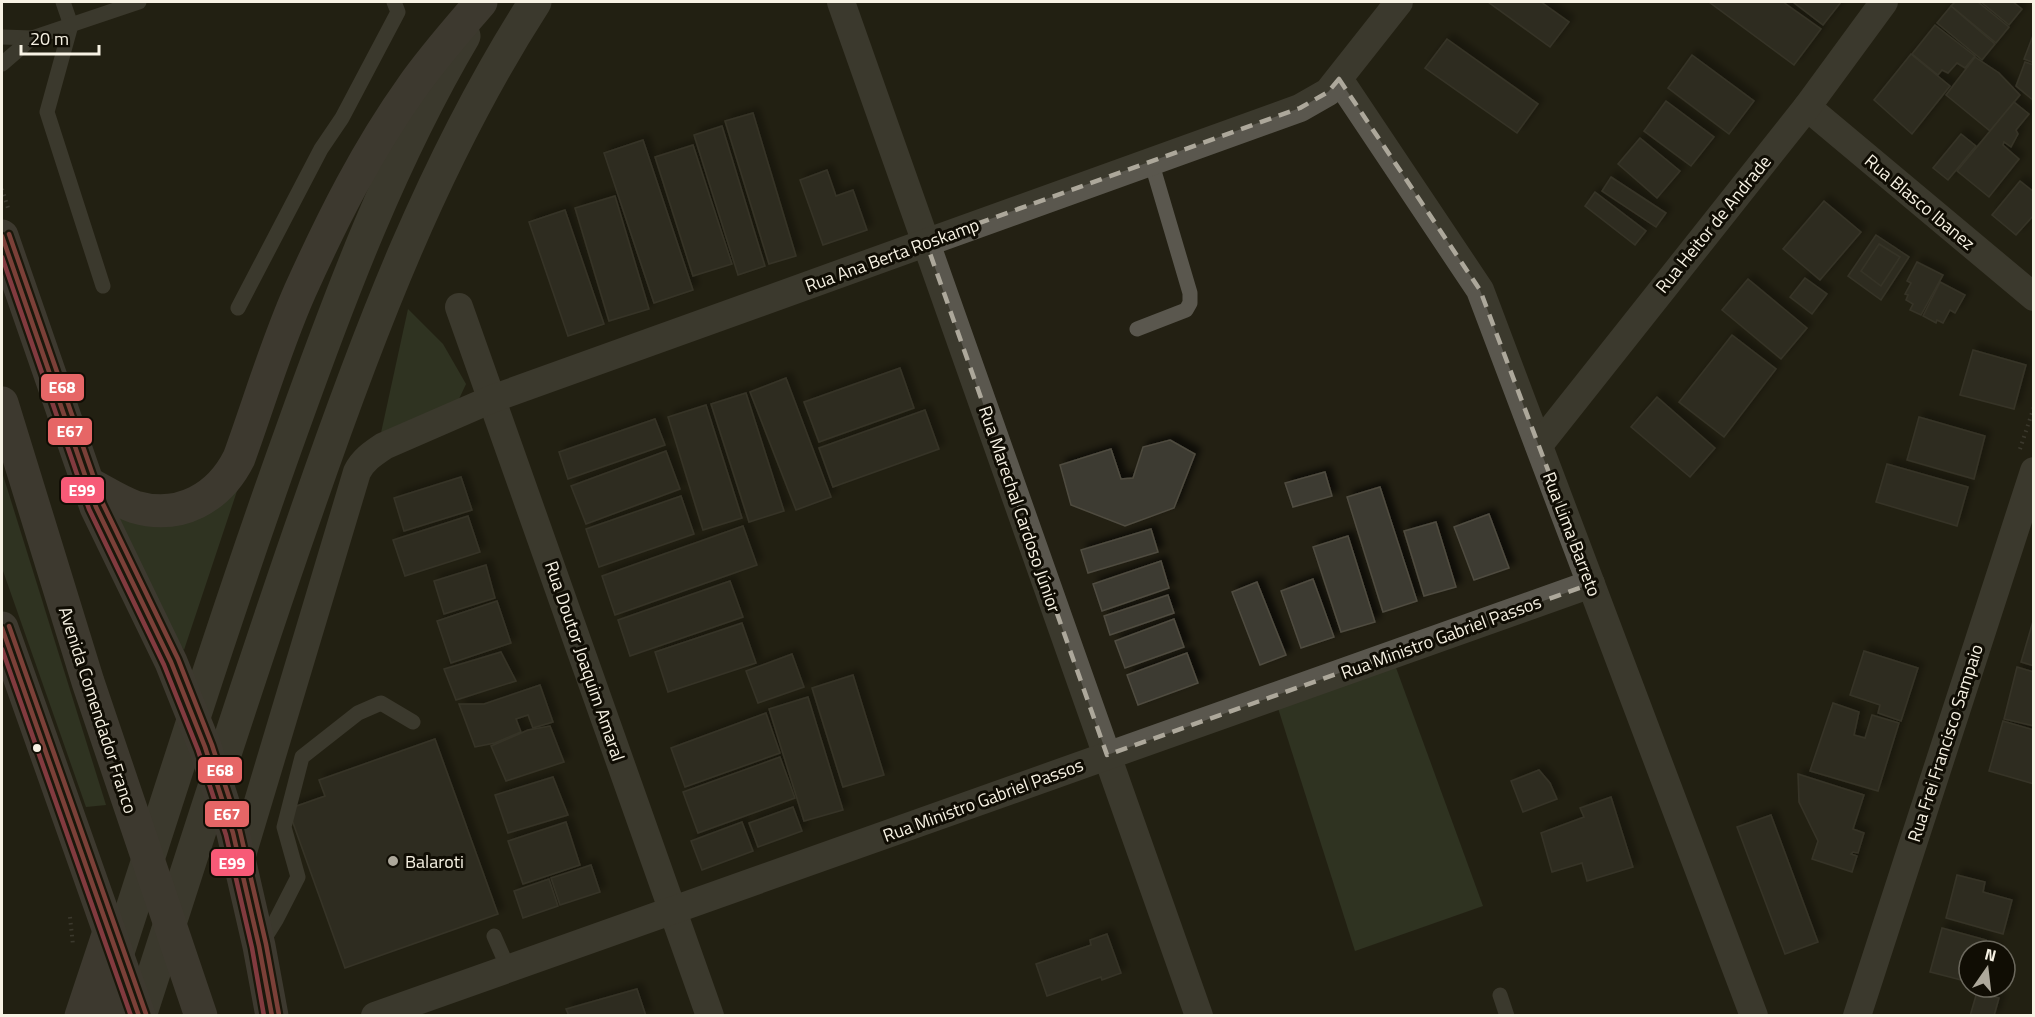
<svg xmlns="http://www.w3.org/2000/svg" width="2035" height="1017" viewBox="0 0 2035 1017" font-family="'Titillium Web',sans-serif">
<defs>
<filter id="shadow"><feDropShadow dx="5.5" dy="-5.5" stdDeviation="3" flood-color="#0009"/></filter>
</defs>
<rect width="100%" height="100%" fill="#232013"/>
<g fill="#3f4934">
<path d="M408,309L443,344L466,384L459,399L381,433Z"/>
<path d="M246,464L184,650L169,629L106,502L148,516Z"/>
<path d="M2,472L106,805L86,807L2,568Z"/>
<path d="M1395,665L1483,906L1355,951L1277,705Z"/>
</g>
<g fill="#3e3b30" stroke="#4f4c41" stroke-width="1.5" filter="url(#shadow)">
<path d="M1488,2H1541L1569,22L1550,47Z"/>
<path d="M1709,2H1783L1821,29L1794,65Z"/>
<path d="M1793,2H1841L1823,25Z"/>
<path d="M1955,2H1978L2009,27L1996,43L1951,6Z"/>
<path d="M1981,2H2013L2022,9L2009,25Z"/>
<path d="M1951,6L1995,44L1982,60L1937,23Z"/>
<path d="M1935,25L1975,56L1965,68L1957,63L1948,73L1942,70L1938,75L1912,54Z"/>
<path d="M2034,33V63L2024,59Z"/>
<path d="M1447,39L1538,104L1517,133L1425,68Z"/>
<path d="M1911,54L1950,86L1912,134L1874,100Z"/>
<path d="M1692,55L1754,101L1729,134L1668,88Z"/>
<path d="M1975,57L1999,73L2020,95L1990,131L1946,95Z"/>
<path d="M2025,62L2034,65V101L2016,86Z"/>
<path d="M1666,101L1714,137L1691,166L1644,131Z"/>
<path d="M2014,102L2029,114L2016,130L2018,134L2011,147L2004,142L2003,145L2019,159L1989,197L1957,171Z"/>
<path d="M753,113L796,256L769,264L725,121Z"/>
<path d="M722,126L765,266L738,275L694,135Z"/>
<path d="M1961,134L1976,146L1948,180L1933,168Z"/>
<path d="M1640,138L1680,171L1657,198L1618,164Z"/>
<path d="M643,140L693,290L654,303L604,153Z"/>
<path d="M693,145L732,264L693,276L655,157Z"/>
<path d="M827,170L836,196L853,190L867,230L823,245L800,180Z"/>
<path d="M1611,177L1666,213L1656,227L1602,191Z"/>
<path d="M2020,181L2034,192V215L2016,235L1992,215Z"/>
<path d="M1595,192L1646,231L1635,245L1585,206Z"/>
<path d="M615,196L649,309L609,321L575,208Z"/>
<path d="M1824,201L1861,232L1820,280L1783,249Z"/>
<path d="M565,210L604,324L568,336L529,222Z"/>
<path d="M1876,235L1909,257L1881,300L1848,276Z"/>
<path d="M1879,244L1900,257L1881,286L1861,271Z"/>
<path d="M1917,262L1943,275L1921,315L1910,310L1913,304L1906,300L1908,295L1905,294L1911,283L1907,281Z"/>
<path d="M1805,278L1827,294L1812,314L1790,297Z"/>
<path d="M1748,279L1807,328L1781,359L1722,310Z"/>
<path d="M1940,282L1965,295L1955,313L1950,310L1943,323L1937,320L1936,323L1923,316Z"/>
<path d="M1732,335L1776,369L1724,437L1679,402Z"/>
<path d="M1973,350L2026,365L2014,409L1960,395Z"/>
<path d="M900,368L914,408L819,442L804,402Z"/>
<path d="M786,378L831,497L796,510L750,392Z"/>
<path d="M746,393L784,511L749,522L711,404Z"/>
<path d="M1657,397L1715,448L1690,477L1631,427Z"/>
<path d="M706,405L742,518L703,530L668,417Z"/>
<path d="M925,410L939,449L833,487L819,448Z"/>
<path d="M1919,417L1985,436L1974,479L1907,460Z"/>
<path d="M655,419L665,445L568,479L559,452Z"/>
<path d="M1170,440L1195,454L1174,508L1125,526L1071,505L1060,465L1111,449L1121,479L1133,478L1143,447Z"/>
<path d="M666,451L680,489L586,524L571,486Z"/>
<path d="M1887,464L1968,487L1957,526L1876,502Z"/>
<path d="M1325,472L1332,496L1293,507L1285,483Z"/>
<path d="M461,477L472,510L404,531L394,498Z"/>
<path d="M1380,487L1417,601L1383,612L1347,497Z"/>
<path d="M681,496L694,534L599,567L586,529Z"/>
<path d="M1489,514L1509,568L1474,580L1454,527Z"/>
<path d="M468,516L480,552L405,576L393,540Z"/>
<path d="M1436,522L1456,587L1424,596L1404,531Z"/>
<path d="M743,526L757,565L615,615L602,576Z"/>
<path d="M1151,529L1158,552L1088,573L1081,550Z"/>
<path d="M1348,536L1375,622L1341,632L1313,547Z"/>
<path d="M1161,561L1169,588L1102,611L1093,584Z"/>
<path d="M486,565L495,598L444,614L434,581Z"/>
<path d="M1313,579L1334,637L1301,648L1281,591Z"/>
<path d="M730,581L743,617L630,656L618,620Z"/>
<path d="M1257,582L1286,655L1260,665L1232,592Z"/>
<path d="M1168,595L1174,613L1110,635L1104,616Z"/>
<path d="M497,601L511,643L451,663L437,621Z"/>
<path d="M2034,618V666L2021,662Z"/>
<path d="M1174,619L1184,647L1125,668L1115,641Z"/>
<path d="M742,623L756,663L668,692L655,652Z"/>
<path d="M1864,651L1918,668L1901,721L1878,713L1880,705L1850,695Z"/>
<path d="M501,652L516,681L456,700L444,669Z"/>
<path d="M1187,653L1198,683L1138,705L1127,675Z"/>
<path d="M792,654L804,687L758,703L746,671Z"/>
<path d="M2017,667L2034,672V726L2004,719Z"/>
<path d="M853,675L884,775L843,787L812,688Z"/>
<path d="M540,685L553,722L533,728L528,715L516,719L521,732L495,743L475,747L459,704H484Z"/>
<path d="M808,697L843,810L804,821L769,709Z"/>
<path d="M1833,703L1859,712L1854,735L1865,738L1872,715L1899,723L1878,791L1810,771Z"/>
<path d="M766,713L780,753L685,787L671,748Z"/>
<path d="M2003,721L2034,730V784L1989,771Z"/>
<path d="M550,726L564,762L506,781L491,746L528,730Z"/>
<path d="M435,739L498,914L345,968L288,809L325,796L319,780Z"/>
<path d="M780,757L795,798L698,833L683,792Z"/>
<path d="M1539,770L1550,783L1557,799L1523,812L1511,781Z"/>
<path d="M1798,774L1864,795L1853,829L1864,833L1858,853L1853,852L1851,854L1857,856L1852,872L1812,859L1818,841L1799,802Z"/>
<path d="M553,777L568,815L508,833L495,795Z"/>
<path d="M1611,797L1633,867L1587,881L1582,863L1552,872L1541,833L1584,817L1580,808Z"/>
<path d="M793,807L802,831L758,847L749,823Z"/>
<path d="M1771,815L1818,942L1785,954L1737,827Z"/>
<path d="M566,822L580,865L523,884L508,841Z"/>
<path d="M742,822L753,851L702,870L691,841Z"/>
<path d="M591,865L600,892L560,905L551,878Z"/>
<path d="M1957,875L1985,882L1983,892L2012,900L2003,934L1946,918Z"/>
<path d="M549,879L558,906L523,918L514,891Z"/>
<path d="M1942,928L1986,940L1984,945L1998,949V951H1969V982L1930,972Z"/>
<path d="M1107,934L1121,973L1102,980L1101,977L1047,996L1036,964L1091,945L1090,940Z"/>
<path d="M637,989L646,1016H569L566,1009Z"/>
<path d="M1977,992L1999,998L1994,1016H1970Z"/>
</g>
<g fill="none" stroke-linecap="round" stroke-linejoin="round">
<g stroke="#5a574e" stroke-width="4" stroke-dasharray="1.5 4.5" stroke-linecap="butt">
<path d="M2,189L8,208"/>
<path d="M2020,449L2034,407"/>
<path d="M70,917L73,945"/>
</g>
<g stroke="#5a574e" stroke-width="15">
<path d="M63,2L71,25L47,112L103,286"/>
<path d="M2,37L32,38"/>
<path d="M2,64L32,38L139,2"/>
<path d="M238,308L321,149L342,118L398,12L394,2"/>
<path d="M1137,329L1186,310L1190,303V293L1151,161"/>
<path d="M494,936L508,968"/>
<path d="M261,944L276,920L298,877L284,827L302,757L358,713L381,703L413,722"/>
<path d="M1500,995L1507,1016"/>
</g>
<g stroke="#5a574e" stroke-width="28">
<path d="M841,2L1199,1016"/>
<path d="M1339,79L1480,290L1754,1016"/>
<path d="M1807,107L2034,297"/>
<path d="M459,307L710,1016"/>
<path d="M1539,445L1807,107L1884,2"/>
<path d="M240,862L357,472C363,460 372,454 384,446L492,399L1300,108L1328,92L1399,2"/>
<path d="M375,1016L1591,584"/>
<path d="M1857,1016L2034,471"/>
</g>
<g stroke="#5a574e" stroke-width="33">
<path d="M112,971C171,789 228,607 293,427C341,293 392,158 464,36"/>
<path d="M140,1016C195,847 248,678 307,510C368,334 434,159 535,2"/>
</g>
<g stroke="#5e5853" stroke-width="33">
<path d="M2,236L96,507L171,662L205,747L233,833L259,946L272,1016"/>
<path d="M2,403L88,682L201,1016"/>
<path d="M86,482C102,490 118,501 135,507C180,520 219,498 239,458C259,403 276,345 300,291C332,220 367,150 412,87C433,57 458,29 481,2"/>
<path d="M2,628L139,1016"/>
<path d="M108,964L109,1016"/>
<path d="M81,1016L109,932"/>
</g>
<g stroke="#100d04" stroke-width="9">
<g id="bus-1">
<path d="M2,236L96,507L171,662L205,747L233,833L259,946L272,1016"/>
<path d="M2,628L139,1016"/>
</g>
</g>
<g stroke="#100d04" stroke-width="9">
<g id="bus-2">
<path d="M2,257L89,509L164,665L198,750L226,835L252,948L264,1016"/>
<path d="M2,649L131,1016"/>
</g>
</g>
<g stroke="#100d04" stroke-width="9">
<g id="bus-3">
<path d="M9,234L103,504L178,659L212,745L240,831L266,944L279,1015"/>
<path d="M9,626L146,1014"/>
</g>
</g>
<use href="#bus-1" stroke="#e66666" stroke-width="4.5"/>
<use href="#bus-2" stroke="#f75a77" stroke-width="4.5"/>
<use href="#bus-3" stroke="#e66666" stroke-width="4.5"/>
</g>
<path d="M0 0H2035V1017H0ZM1339,79L1480,290L1591,584L1107,755L926,242L1300,108L1328,92Z" fill="#232013" fill-opacity=".55" fill-rule="evenodd"/>
<path fill="none" stroke="#ada89b" stroke-width="4.5" stroke-dasharray="12 8" stroke-linejoin="round" d="M1339,79L1480,290L1591,584L1107,755L926,242L1300,108L1328,92Z"/>
<circle fill="#f7f2e4" stroke="#100d04" stroke-width="2" cx="37" cy="748" r="5"/>
<circle fill="#ada89b" stroke="#100d04" stroke-width="2" cx="393" cy="861" r="6"/>
<g text-anchor="middle" dominant-baseline="central" stroke-width="6" stroke-linejoin="round" paint-order="stroke">
<g font-size="18" fill="#f7f2e4" stroke="#100d04">
<text transform="translate(1920 202) rotate(40)">Rua Blasco Ibanez</text>
<text transform="translate(1713 224) rotate(-51)">Rua Heitor de Andrade</text>
<text transform="translate(892 255) rotate(-20)">Rua Ana Berta Roskamp</text>
<text transform="translate(1020 509) rotate(71)">Rua Marechal Cardoso Júnior</text>
<text transform="translate(1572 534) rotate(69)">Rua Lima Barreto</text>
<text transform="translate(1441 637) rotate(-20)">Rua Ministro Gabriel Passos</text>
<text transform="translate(585 661) rotate(71)">Rua Doutor Joaquim Amaral</text>
<text transform="translate(98 710) rotate(72)">Avenida Comendador Franco</text>
<text transform="translate(1945 743) rotate(-72)">Rua Frei Francisco Sampaio</text>
<text transform="translate(983 800) rotate(-20)">Rua Ministro Gabriel Passos</text>
</g>
<g font-size="18" fill="#f7f2e4" stroke="#100d04" text-anchor="start">
<text x="405" y="861">Balaroti</text>
</g>
</g>
<g stroke="#100d04" stroke-width="2">
<rect x="40" y="373" width="45" height="29" rx="6" fill="#e66666"/>
<rect x="47" y="417" width="46" height="29" rx="6" fill="#e66666"/>
<rect x="60" y="476" width="45" height="28" rx="6" fill="#f75a77"/>
<rect x="197" y="756" width="46" height="28" rx="6" fill="#e66666"/>
<rect x="204" y="800" width="46" height="28" rx="6" fill="#e66666"/>
<rect x="210" y="848" width="45" height="29" rx="6" fill="#f75a77"/>
</g>
<g font-size="16" text-anchor="middle" font-weight="bold" fill="#fff">
<text x="62" y="393">E68</text>
<text x="70" y="437">E67</text>
<text x="82" y="496">E99</text>
<text x="220" y="776">E68</text>
<text x="227" y="820">E67</text>
<text x="232" y="869">E99</text>
</g>
<rect width="2035" height="1017" fill="none" stroke="#f7f2e4" stroke-width="6"/>
<g transform="translate(1987 969) rotate(14)"><circle r="28" fill="#100d04" stroke="#6c695e" stroke-width="1.5"/>
<path d="M0-4.5L10 22L0 15L-10 22Z" fill="#ada89b"/>
<text y="-9" font-size="16" font-weight="bold" text-anchor="middle" fill="#f7f2e4">N</text>
</g>
<path d="M21 45v9h78v-9" fill="none" stroke="#f7f2e4" stroke-width="3"/>
<text x="30" y="45" font-size="18" fill="#f7f2e4" stroke="#100d04" stroke-width="4.5" paint-order="stroke">20 m</text>
</svg>
